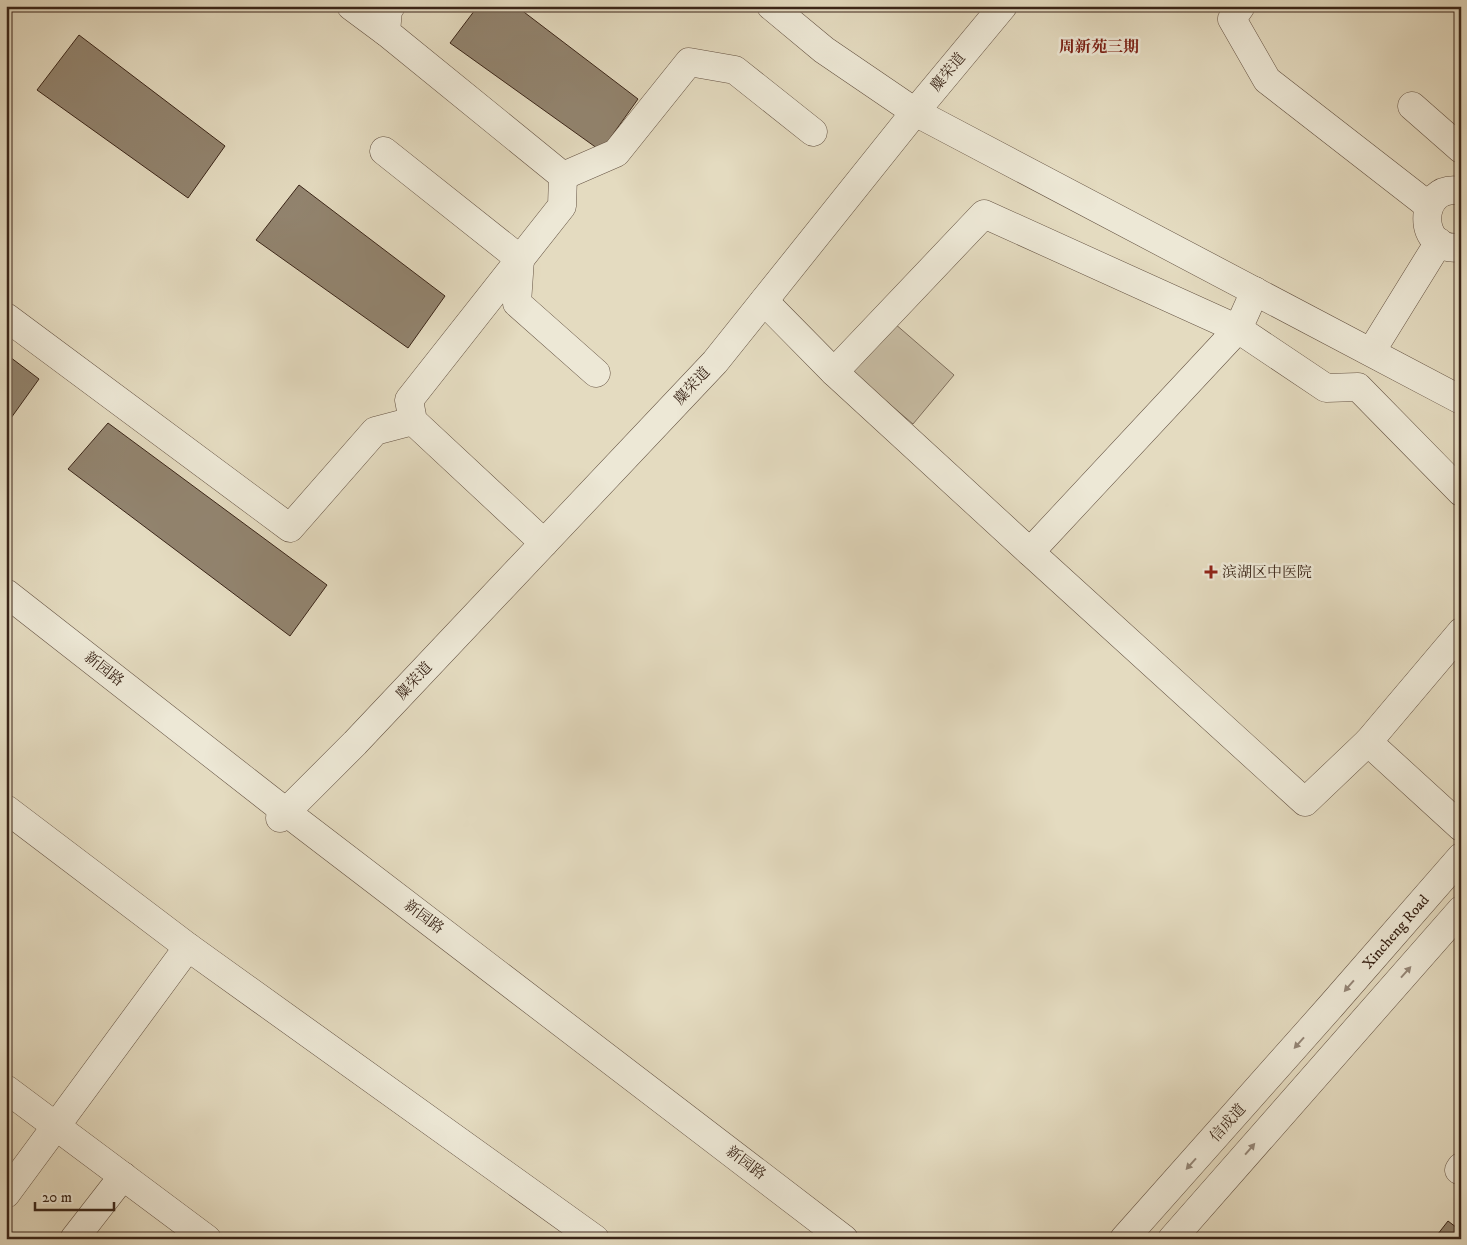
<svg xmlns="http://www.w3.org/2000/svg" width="1467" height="1245" viewBox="0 0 1467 1245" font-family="'IM FELL DW Pica','Noto Serif SC',serif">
<rect width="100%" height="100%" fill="#e4dbc0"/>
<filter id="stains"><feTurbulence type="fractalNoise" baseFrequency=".004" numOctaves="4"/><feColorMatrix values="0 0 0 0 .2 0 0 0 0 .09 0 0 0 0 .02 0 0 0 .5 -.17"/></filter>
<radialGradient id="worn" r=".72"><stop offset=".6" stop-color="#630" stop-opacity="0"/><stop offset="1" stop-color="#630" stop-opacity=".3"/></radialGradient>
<path fill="#c7bca3" stroke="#80705e" d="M894,323L954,375L913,424L852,372Z"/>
<g fill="#92846f" stroke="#3a2518">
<path d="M478,6H516L638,99L601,151L450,43Z"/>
<path d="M79,35L225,146L188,198L37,90Z"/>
<path d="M299,185L445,296L408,348L256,240Z"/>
<path d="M6,354L39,379L6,425Z"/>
<path d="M108,423L327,585L290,636L68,469Z"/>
<path d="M1448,1221L1461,1231V1239H1434Z"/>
</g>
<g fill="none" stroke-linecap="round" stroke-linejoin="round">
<g stroke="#645242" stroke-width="29">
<g id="minor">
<path d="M351,6L386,32"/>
<path d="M391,6L388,10L386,32L563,176L562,206L409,400L413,421L544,543"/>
<path d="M771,6L824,50L915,112L1461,400"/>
<path d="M1241,6L1232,19L1267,80L1429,206"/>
<path d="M1412,106L1461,149"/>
<path d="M384,151L520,259L517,303L596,373"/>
<path d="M563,176L616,153L689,62L735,70L813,132"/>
<path d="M1461,191C1416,182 1416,255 1461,247"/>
<path d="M1255,291L1238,329L1030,552L834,372L984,214L1238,329L1326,388L1358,387L1461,492"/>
<path d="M764,301L834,372"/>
<path d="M6,317L290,528L375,431L413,421"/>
<path d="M1371,352L1439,242"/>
<path d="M1030,552L1305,802L1368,742"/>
<path d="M6,593L286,812L844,1239"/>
<path d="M1461,632L1368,742L1461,827"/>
<path d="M6,809L188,947L595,1239"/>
<path d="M280,818L355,743L715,362L915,112L1003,6"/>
<path d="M6,1089L207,1239"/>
<path d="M1461,1167L1459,1170L1461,1171"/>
<path d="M6,1194L188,947"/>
<path d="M74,1239L123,1176"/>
<path d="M1124,1239L1331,1006L1461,857"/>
<path d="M1172,1239L1461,910"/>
</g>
</g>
<use href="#minor" stroke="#ede8d6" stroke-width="28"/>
</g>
<defs><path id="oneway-solid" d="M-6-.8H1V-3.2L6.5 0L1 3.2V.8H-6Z" transform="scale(1.25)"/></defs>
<g fill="#948677">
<use href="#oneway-solid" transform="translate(1406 972) rotate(-48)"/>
<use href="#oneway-solid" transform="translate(1349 986) rotate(131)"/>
<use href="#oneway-solid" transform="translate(1299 1043) rotate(132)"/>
<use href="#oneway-solid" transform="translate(1250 1149) rotate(-49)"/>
<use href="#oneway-solid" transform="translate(1191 1164) rotate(132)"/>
</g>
<path fill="#8f2418" stroke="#ede8d6" stroke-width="2" d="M1208.5 564.5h5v5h5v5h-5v5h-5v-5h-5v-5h5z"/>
<g text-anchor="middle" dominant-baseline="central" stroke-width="5" stroke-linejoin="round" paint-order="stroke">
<g font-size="15" fill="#3a2518" stroke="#ede8d6">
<text transform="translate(948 72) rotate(-50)">麋荣道</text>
<text transform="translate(692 386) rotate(-47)">麋荣道</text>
<text transform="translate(104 669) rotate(38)">新园路</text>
<text transform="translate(414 681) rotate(-47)">麋荣道</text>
<text transform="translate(424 917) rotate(37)">新园路</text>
<text transform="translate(1396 932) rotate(-49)">Xincheng Road</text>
<text transform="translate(1228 1123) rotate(-48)">信成道</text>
<text transform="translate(746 1163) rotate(37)">新园路</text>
</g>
<g font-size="15" fill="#3a2518" stroke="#ede8d6" text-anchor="start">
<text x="1222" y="572">滨湖区中医院</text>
</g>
<g font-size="16" font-weight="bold" fill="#7a1f14" stroke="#ede8d6">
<text x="1099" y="47">周新苑三期</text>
</g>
</g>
<rect width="1467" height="1245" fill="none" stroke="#e4dbc0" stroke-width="25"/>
<rect x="8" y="8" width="1452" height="1230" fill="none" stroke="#3a2518" stroke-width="2.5"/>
<rect x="12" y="12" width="1442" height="1220" fill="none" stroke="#3a2518"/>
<path d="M35 1202v8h79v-8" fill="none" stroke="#3a2518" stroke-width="2.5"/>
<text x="42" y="1202" font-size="15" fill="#3a2518" stroke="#ede8d6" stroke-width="4" paint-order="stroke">20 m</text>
<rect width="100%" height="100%" filter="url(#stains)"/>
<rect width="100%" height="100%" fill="url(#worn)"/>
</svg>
